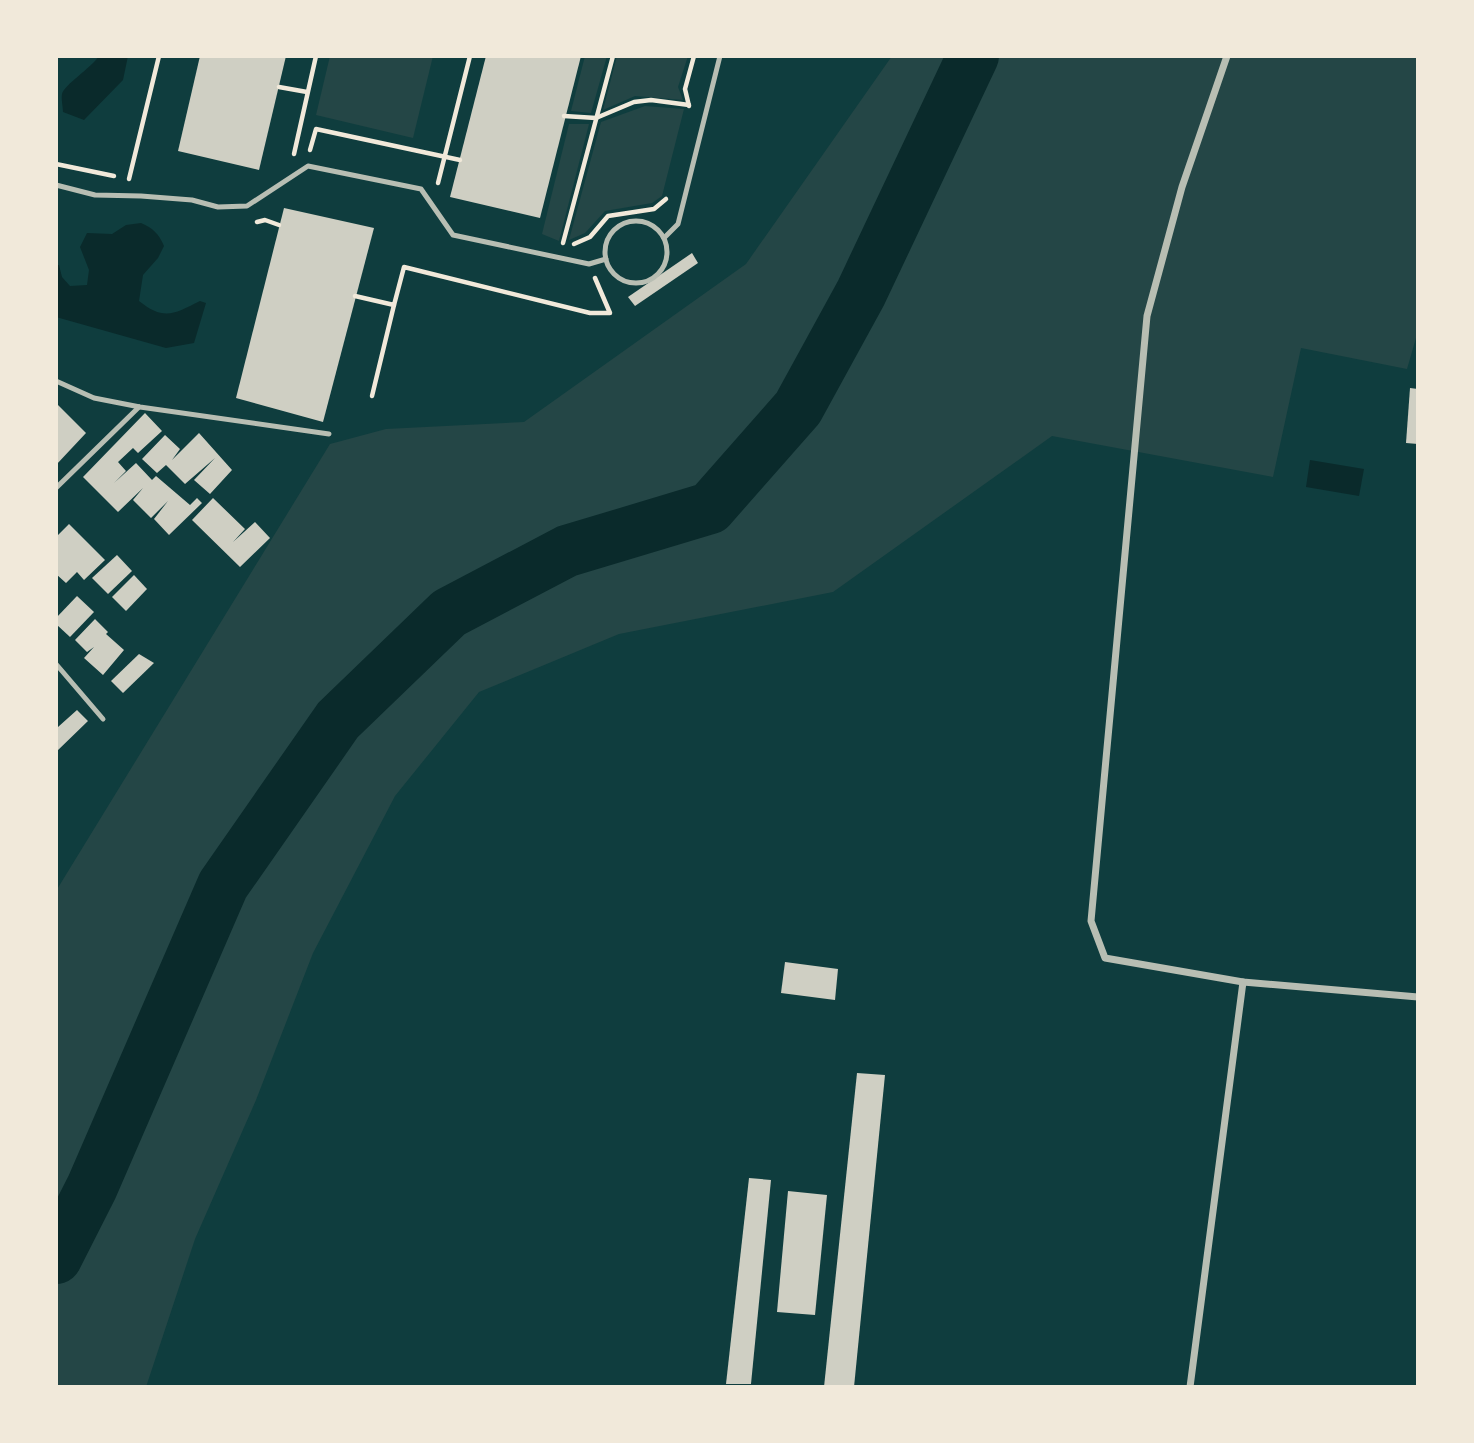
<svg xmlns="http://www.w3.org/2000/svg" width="1474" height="1443" viewBox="0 0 1474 1443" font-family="'Exo 2',sans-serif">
<rect width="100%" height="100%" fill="#0f3d3e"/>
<g fill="#244646">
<path d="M330,56H433L413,138L316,115Z"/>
<path d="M585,56H607L591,113L571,111Z"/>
<path d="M617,56H688L678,87L683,100L635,96L603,110Z"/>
<path d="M892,56H1418V331L1407,369L1301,348L1273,477L1052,436L833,592L619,634L479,692L395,796L313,953L256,1100L195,1239L146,1387H56V891L330,444L386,429L524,422L746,264Z"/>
<path d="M645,106L684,109L662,196L652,203L605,211L585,233L569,240L601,122Z"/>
<path d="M569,124H589L559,241L542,234Z"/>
</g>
<g fill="#0a2a2b">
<path d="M99,56H128L123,80L84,120L63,112C63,107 61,99 62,94C64,85 91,68 99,56Z"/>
<path d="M141,223C153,228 159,234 164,246L158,258L143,275L139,301C164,321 174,314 200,301L206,303L194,343L166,348L56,317V265H59L62,277L70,286L87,285L89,270L80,247L87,233L112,234L126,225Z"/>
<path d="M1310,460L1364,469L1359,496L1306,487Z"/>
</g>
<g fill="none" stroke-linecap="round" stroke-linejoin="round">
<path stroke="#0a2a2b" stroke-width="52" d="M56,1258L92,1187L223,885L338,720L449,613L567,551L710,508L798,408L861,293L973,56"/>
</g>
<g fill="#cfcfc3">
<path d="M200,56H286L259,170L178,151Z"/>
<path d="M486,56H581L540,218L450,197Z"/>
<path d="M284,208L374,228L323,422L236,398Z"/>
<path d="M692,253L698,263L635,306L628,297Z"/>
<path d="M1410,388L1418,389V444L1406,443Z"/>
<path d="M56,403L86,433L56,465Z"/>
<path d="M145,413L162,431L138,453L133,448L118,462L126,471L114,483L136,463L152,480L156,476L190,505L197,498L202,503L169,535L154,519L168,501L151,518L133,500L143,488L118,512L83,477Z"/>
<path d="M199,433L232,470L210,494L194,480L215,458L185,484L166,465L157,473L142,459L165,435L180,449L172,460Z"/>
<path d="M213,498L245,529L233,542L255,522L270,538L240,567L192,520Z"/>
<path d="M69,524L105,560L84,580L77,572L66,583L56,574V537Z"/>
<path d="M117,555L132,571L108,594L92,578Z"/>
<path d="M134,575L147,589L126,611L112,597Z"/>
<path d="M77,596L94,612L70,637L56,624V618Z"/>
<path d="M95,619L108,632L106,634L124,650L103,675L84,658L94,647L87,652L75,640Z"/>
<path d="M139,654L154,663L123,693L111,681Z"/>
<path d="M77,710L88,721L56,752V725L58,727Z"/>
<path d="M785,962L838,969L835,1000L781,993Z"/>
<path d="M857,1073L885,1075L854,1387H824Z"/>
<path d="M749,1178L771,1180L751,1384H726Z"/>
<path d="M788,1191L827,1195L815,1315L777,1312Z"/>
</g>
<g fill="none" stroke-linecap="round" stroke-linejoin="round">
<g stroke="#f1e9da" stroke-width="4.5">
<path d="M279,87L307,92"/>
<path d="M689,106L685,89L694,56"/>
<path d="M564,116L596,118L634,102L651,100L689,105"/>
<path d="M310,150L316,129L460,160"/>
<path d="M294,154L316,56"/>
<path d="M56,164L114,176"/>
<path d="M129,179L159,56"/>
<path d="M438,183L470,56"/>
<path d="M257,222L265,220L279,225"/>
<path d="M563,243L613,56"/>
<path d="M574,244L590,237L608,216L654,209L666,199"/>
<path d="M355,296L394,305L404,267L590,313H610L595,278"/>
<path d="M372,396L394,305"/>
</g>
<g stroke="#b8beb3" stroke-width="5">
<path d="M56,185L95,195L141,196L192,200L218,207L247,206L308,166L421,189L453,235L589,264L606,259"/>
<circle cx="636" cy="252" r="31"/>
<path d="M664,238L678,224L720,56"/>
<path d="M56,381L94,398L140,407L329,434"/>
<path d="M56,488L139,407"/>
<path d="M56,664L103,719"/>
</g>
<g stroke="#b8beb3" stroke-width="7">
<path d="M1227,56L1182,187L1147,316L1091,921L1105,958L1243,982L1418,997"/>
<path d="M1190,1387L1243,982"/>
</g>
</g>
<rect width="1474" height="1443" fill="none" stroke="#f1e9da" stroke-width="116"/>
</svg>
